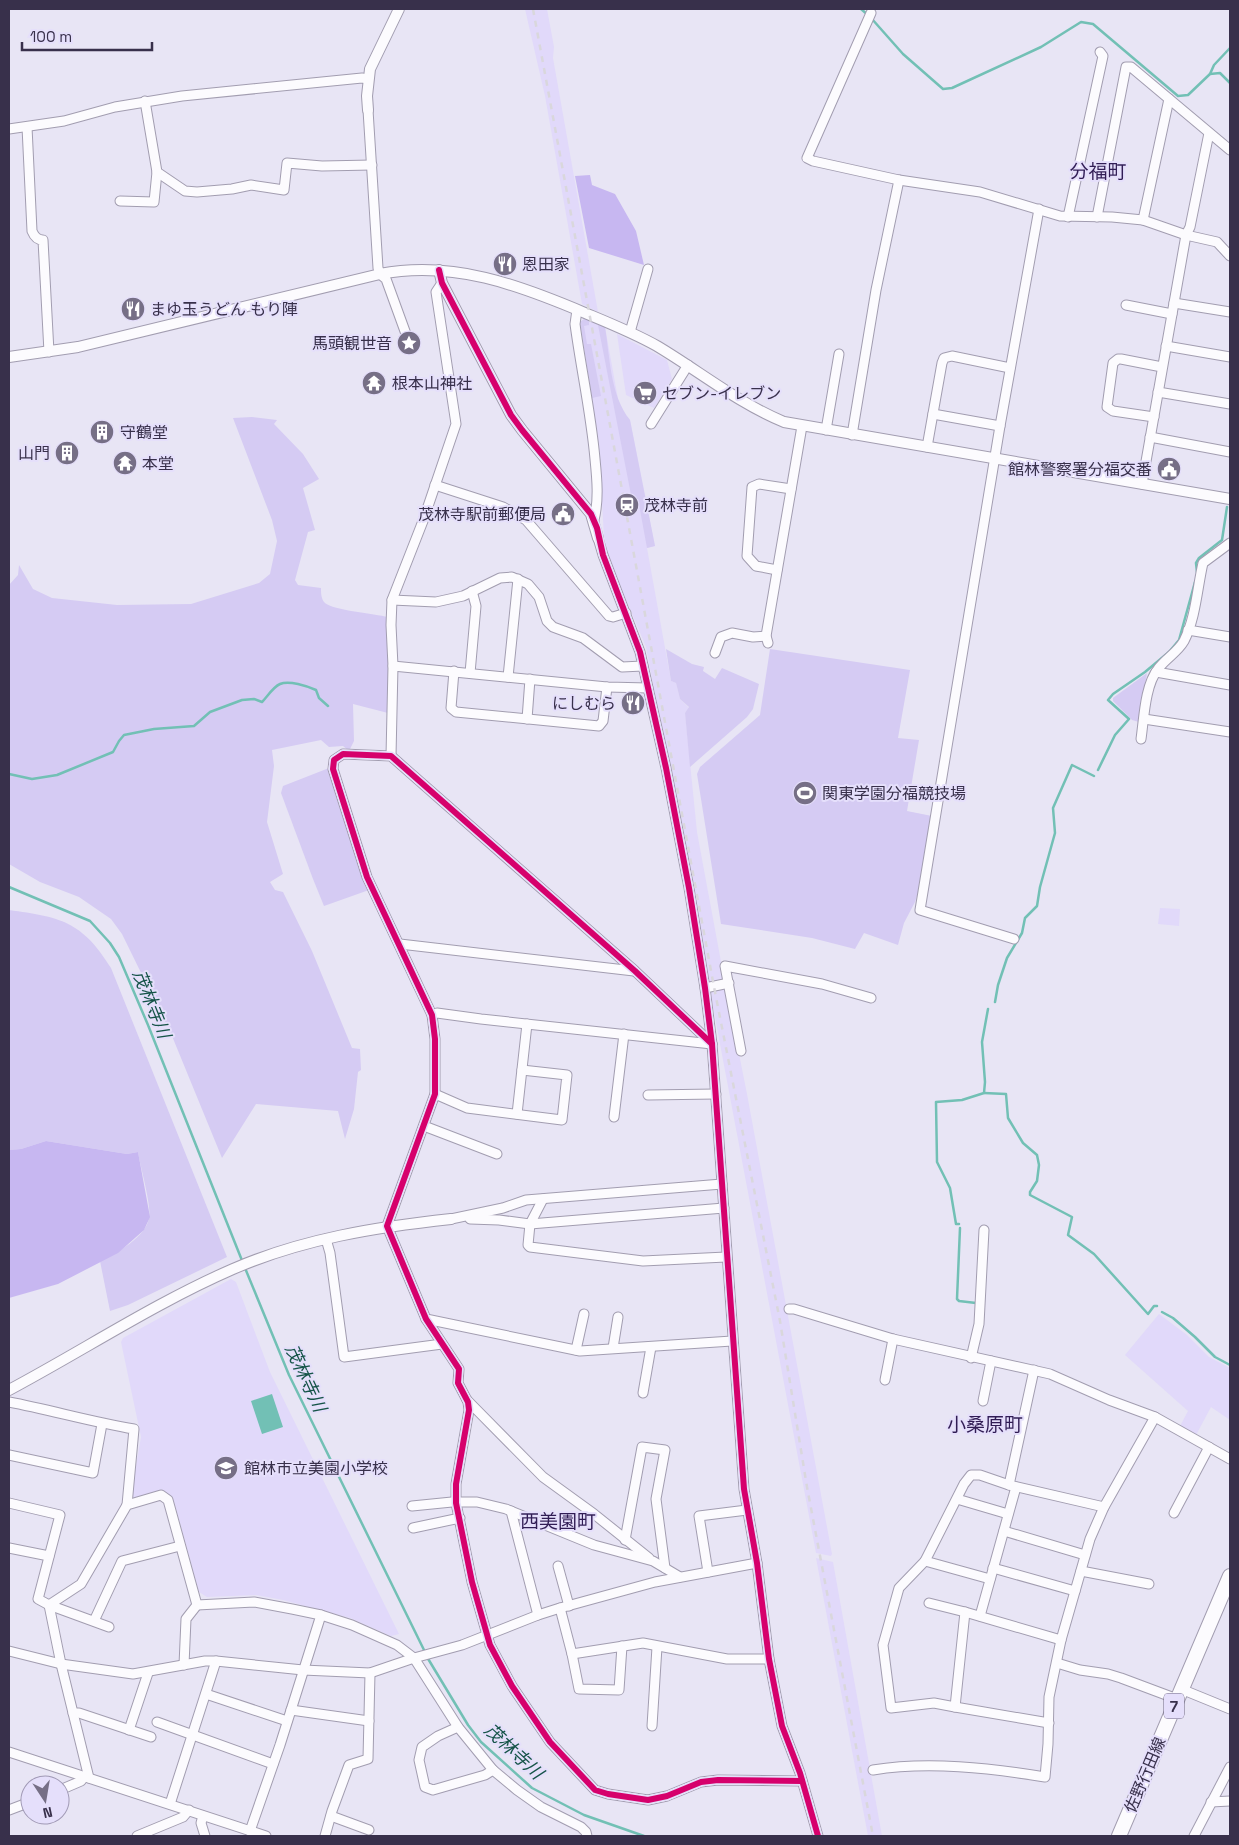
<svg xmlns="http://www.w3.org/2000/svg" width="1239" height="1845" viewBox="0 0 1239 1845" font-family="'Space Grotesk','Noto Sans JP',sans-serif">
<rect width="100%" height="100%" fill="#e8e5f5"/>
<g fill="#e1d9fa">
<path d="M525,9H547L554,47L553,58L598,312L582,304L545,96Z"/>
<path d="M584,319L605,327L618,399L624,413L630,420L655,546L647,548L671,681L676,683L680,699L689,708L685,713L697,832L724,978L722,981L712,983L709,982L646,647L609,559L604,536L598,437L580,322Z"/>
<path d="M617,334L667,360L672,379L654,408L626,395Z"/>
<path d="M1160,908L1180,909L1179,926L1158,924Z"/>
<path d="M723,987L726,988L747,1094L832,1554L831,1556L816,1553L710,991Z"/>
<path d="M231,1279L236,1282L270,1372L399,1634L391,1636L350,1618L283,1600L256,1595L207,1597L199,1592L173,1498L163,1490L130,1500L141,1437L121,1342L123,1338Z"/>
<path d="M1159,1314L1187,1335L1209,1357L1230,1368V1420L1211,1407L1195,1437L1179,1428L1188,1411L1125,1355Z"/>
<path d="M816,1558L833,1562L882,1836H868Z"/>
</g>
<g fill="#d5cbf3">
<path d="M584,319L589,320V325L584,326L587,344H591L601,396L592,398L580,322Z"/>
<path d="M598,325L605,327C610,357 610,395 630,420L655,546L647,548L638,499L632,500Z"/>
<path d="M252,417L277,420L274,424L303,454L319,479L303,488L315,530L308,532L295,580L298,585L321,588C321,593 321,599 325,603C333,610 375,614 388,617V713L353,704L354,741L349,751L343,746L329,747L321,740L272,750L274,766L267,822L283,874L270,882L275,890L283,892L312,951L352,1048L360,1049L361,1070L358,1072L354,1109L345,1139L338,1111L256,1104L222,1158L172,1036L122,934L111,919L79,897L40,882L9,864V585L18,575L19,565L33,589L52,598L117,605L191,604L259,583L270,574L277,541L272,520L233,418Z"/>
<path d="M666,649L692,664L704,667L703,671L715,679L722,668L759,684L753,709L747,717L690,767L685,713L689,707L680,699L676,683L671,681Z"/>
<path d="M770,649L910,670L898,738L919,740L907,811L932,816L919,889L915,902L904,923L898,945L864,933L855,949L812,938L721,924L697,774L700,767L760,715Z"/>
<path d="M1147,673L1139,722L1132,720L1113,701V698Z"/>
<path d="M329,768L369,890L324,906L313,879L281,793L283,786Z"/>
<path d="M9,910C60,917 82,921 111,968L227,1257L128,1305L110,1311L100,1261C117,1253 146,1237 149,1218C152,1206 140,1166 138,1152L127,1154L46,1141L21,1149L9,1150Z"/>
</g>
<g fill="#c7b7f1">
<path d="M590,175L592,185L615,194L636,231L644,265L589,248L575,176Z"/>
<path d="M46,1141L127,1154L138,1152L150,1217L144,1230L118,1253L58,1284L9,1298V1150L21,1149Z"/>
</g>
<path fill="#72c0b5" d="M272,1394L283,1427L262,1434L251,1401Z"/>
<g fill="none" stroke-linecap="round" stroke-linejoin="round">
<g stroke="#72c0b5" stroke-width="2.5">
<path d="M861,9L868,15"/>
<path d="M872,19L903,54L943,89L952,88L1041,47L1081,22L1093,24L1178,96L1188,95L1210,74L1220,73L1230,83"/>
<path d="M1210,74L1214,65L1230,48"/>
<path d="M1197,572L1196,563L1199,558L1222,540L1227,507"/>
<path d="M1098,770L1115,735L1129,719L1108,700L1113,694L1145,672L1169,652L1179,640L1195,582"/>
<path d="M9,774L32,779L57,775L113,752L119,741L124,735L154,729L194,726L210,712L242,700L254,699L262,702C267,697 273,687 280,684C289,680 307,686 316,690L319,698L328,706"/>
<path d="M9,887L90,921L110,943L119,957L148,1025L243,1263"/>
<path d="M995,1002L998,985L1007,958L1022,933L1025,918L1037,906L1040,887L1055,833L1053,808L1072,765L1094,776"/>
<path d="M984,1093L1006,1094L1008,1118L1023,1143L1037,1155L1039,1165L1037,1181L1030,1192V1195L1072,1217L1068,1235L1094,1254L1148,1314L1154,1306H1157"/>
<path d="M959,1224H956L950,1188L937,1162L936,1102L962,1100L984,1093L985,1082L982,1042L988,1009"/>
<path d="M960,1228L957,1299L959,1301L976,1303"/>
<path d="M245,1268L289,1375L425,1652"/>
<path d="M1162,1312L1173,1318L1195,1337L1215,1357L1230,1365"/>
<path d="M427,1657L468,1725L481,1742L532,1788L584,1815L644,1836"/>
</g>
<g stroke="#a29db0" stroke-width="11">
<g id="minor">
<path d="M871,13L807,158L813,161L899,180L980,192L1060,216L1112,217L1143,220L1186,235L1217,242L1230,256"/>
<path d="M145,101L157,172L185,191L197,192L232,189L251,185L284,190L287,163L322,166L372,165"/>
<path d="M368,110L378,268L380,274L386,279L406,334L410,338"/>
<path d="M27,127L32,231C34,236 37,240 43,240L49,352"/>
<path d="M9,129L64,121L115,107L182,96L362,78L368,79"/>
<path d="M120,201L154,202L157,172"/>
<path d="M1068,217L1103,56L1100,52"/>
<path d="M1097,217L1126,67H1131L1230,150"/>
<path d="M1143,220L1169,99"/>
<path d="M1174,303L1230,312"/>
<path d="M1126,305L1172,314"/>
<path d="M577,310L575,324C581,369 591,413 595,459C597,479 599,500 594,520"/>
<path d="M630,332L648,269"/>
<path d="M1166,346L1230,357"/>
<path d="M1158,392L1230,404"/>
<path d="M933,414L1000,426"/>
<path d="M1154,417L1113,411L1107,407L1113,363L1118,359H1121L1162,367"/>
<path d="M651,424L688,365"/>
<path d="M826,430L839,354"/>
<path d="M852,435L876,290L899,180"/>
<path d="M1150,437L1230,452"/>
<path d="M927,447L942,363L944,358L952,356L1010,368"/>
<path d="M1142,484L1186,235L1190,227L1209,133"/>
<path d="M435,485L503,507L526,520L609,616L613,617L626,613"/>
<path d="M598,538L603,555L640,652L666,768L689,888L705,988L712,1044L744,1489L757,1563L769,1659L782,1726L800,1773L818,1836"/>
<path d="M777,570L756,566L747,556L752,487L759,484L791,489"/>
<path d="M392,600L436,602L463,596L500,578L512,577L528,584L539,597L547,621L553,627L583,638L622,667L643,666"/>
<path d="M1188,630L1230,637"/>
<path d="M768,643L766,636L802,426"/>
<path d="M715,653L721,637L732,633L753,637L766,636"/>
<path d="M393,666L607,687L648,688"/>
<path d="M454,671L451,708L456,712L599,726L603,721L607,687"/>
<path d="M1156,672L1230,685"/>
<path d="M470,673L476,606L472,591"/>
<path d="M508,677L518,579"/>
<path d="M527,719L530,679"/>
<path d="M1144,719L1230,732"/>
<path d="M1141,739C1144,718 1145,685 1158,669C1166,658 1177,653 1184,641C1196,617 1197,589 1203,563L1230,543"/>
<path d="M391,756L393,666L391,625L392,600L423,521L456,424L436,292L442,283"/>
<path d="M1014,939L920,910L1000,426L1039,209"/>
<path d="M400,944L634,971"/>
<path d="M705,988L729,983"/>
<path d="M432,1015L437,1013L481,1019L712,1044"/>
<path d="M712,1044L635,971L391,756L343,754L334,760L333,769L367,877L432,1015L435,1039V1094L387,1226L426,1319L459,1369L458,1383L468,1402L469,1410L456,1484V1503L472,1582L490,1645L512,1686L550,1742L595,1790L608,1794L648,1800L667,1796L701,1782L718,1780L802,1781"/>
<path d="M741,1051L725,966L822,984L871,998"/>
<path d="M435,1094L467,1108L562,1120L567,1075L522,1070"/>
<path d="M648,1095L716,1094"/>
<path d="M517,1114L527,1024"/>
<path d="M614,1117L624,1034"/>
<path d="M424,1126L497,1154"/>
<path d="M543,1199L530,1224L528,1245L530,1247L643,1261L726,1257"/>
<path d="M451,1219L503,1208L526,1200L722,1184"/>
<path d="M470,1219L499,1220L530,1224L724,1208"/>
<path d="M326,1239L330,1253L344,1357L442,1344"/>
<path d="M789,1309H794L893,1339L1050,1374L1109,1400L1155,1417L1230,1459"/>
<path d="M426,1319L580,1351L732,1341"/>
<path d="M613,1348L618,1317"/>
<path d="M576,1350L584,1314"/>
<path d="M971,1358L979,1324L984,1230"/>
<path d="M885,1380L893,1339"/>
<path d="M643,1393L651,1347"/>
<path d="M467,1400L543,1477L594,1514L649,1558"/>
<path d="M983,1401L991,1361"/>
<path d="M9,1402C51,1410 92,1422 134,1429L127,1505"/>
<path d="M9,1455L93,1473L102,1424"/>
<path d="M1009,1485L1034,1370"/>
<path d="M957,1499L1008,1514"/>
<path d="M9,1503L60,1515L38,1599L49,1605L109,1627"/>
<path d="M412,1506L452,1502H477L506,1509L594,1545L653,1561L680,1577"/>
<path d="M511,1511L538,1615"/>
<path d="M1174,1513L1209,1447"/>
<path d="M413,1528L460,1518"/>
<path d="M1004,1531L1085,1555"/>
<path d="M625,1540L642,1447L665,1450L656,1499L665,1568"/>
<path d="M9,1548L49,1556"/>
<path d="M925,1561L990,1579"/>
<path d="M558,1566L569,1606"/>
<path d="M993,1568L1075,1591"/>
<path d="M1081,1571L1149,1584"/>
<path d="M708,1572L699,1516L747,1510"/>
<path d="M929,1603L965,1612L1061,1640"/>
<path d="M49,1605L81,1584L127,1505L161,1495L168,1500L197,1605"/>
<path d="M49,1605L61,1664L89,1778"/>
<path d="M197,1605L254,1602L292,1609L321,1615L352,1625L397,1645L414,1658L458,1727L493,1770L517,1790L541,1807L581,1827L586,1832L587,1836"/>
<path d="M560,1608L572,1654L579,1689L619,1690L622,1646"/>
<path d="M965,1612L955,1707L1049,1723"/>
<path d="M980,1616L1016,1487"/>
<path d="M94,1621L122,1561L180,1546"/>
<path d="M9,1651L61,1664L133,1674L205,1661H216L303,1670L370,1673L414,1658L462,1645L538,1615L560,1608L655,1582L757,1563"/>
<path d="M572,1654L643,1643L727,1659H769"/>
<path d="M1057,1663L1080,1670L1108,1674L1121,1678L1177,1699"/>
<path d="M184,1665L186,1619L197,1605"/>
<path d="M1181,1689L1230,1709"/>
<path d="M206,1694L287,1721"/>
<path d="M955,1707L934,1703L891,1708L883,1645L899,1588L925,1561L964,1484L971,1475H980L1009,1485L1104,1507"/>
<path d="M291,1710L369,1721"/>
<path d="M73,1713H79L151,1737"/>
<path d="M157,1722L273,1764"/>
<path d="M652,1726L657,1647"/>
<path d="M458,1727L438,1736L422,1747L419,1760L425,1787L433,1790L485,1775L493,1770"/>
<path d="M129,1730L148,1673"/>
<path d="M9,1752L266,1836"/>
<path d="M873,1770C928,1761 990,1768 1045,1777L1048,1744L1049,1697L1061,1640L1090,1539L1104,1507L1155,1417"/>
<path d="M60,1790L81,1781L84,1777"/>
<path d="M1211,1802L1230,1801"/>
<path d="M170,1804L216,1661"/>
<path d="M9,1810L30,1802"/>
<path d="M203,1816L201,1823L205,1836"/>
<path d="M331,1816L369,1830"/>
<path d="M250,1831L280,1745L321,1615"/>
<path d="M137,1836L183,1817L189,1810"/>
<path d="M325,1836L332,1811L349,1765L368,1759L370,1673"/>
<path d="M1194,1836L1230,1767"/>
</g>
</g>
<g stroke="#a29db0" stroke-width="12">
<g id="tertiary">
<path d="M368,110L367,96L370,69L399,9"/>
<path d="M439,270L442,283L511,415L522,430L591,514L598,538"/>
<path d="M9,357L78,347L380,274C453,260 519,285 585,313C609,323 634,333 657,346C699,371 738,403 784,422L1230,499"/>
<path d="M9,1390C84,1350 155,1303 233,1269C302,1239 376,1227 451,1219"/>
</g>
</g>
<g stroke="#a29db0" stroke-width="16">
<path id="primary" d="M1119,1836L1230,1576"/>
</g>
<use href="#minor" stroke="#fcfbfe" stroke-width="9"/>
<use href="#tertiary" stroke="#fcfbfe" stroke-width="10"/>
<use href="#primary" stroke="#fcfbfe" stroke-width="14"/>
<path stroke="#d9d7dc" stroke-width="2.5" stroke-dasharray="6 6" stroke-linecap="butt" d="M533,9L714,987L780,1321L807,1487L873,1836"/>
<g stroke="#e5dffb" stroke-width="9">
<g id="cycleway">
<path d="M439,270L442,283L511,415L522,430L591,514L597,528L603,555L640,652L666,768L689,888L705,988L712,1044L744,1489L757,1563L769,1659L782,1726L800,1773L818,1836"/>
<path d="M712,1044L635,971L391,756L343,754L334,760L333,769L367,877L432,1015L435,1039V1094L387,1226L426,1319L459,1369L458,1383L468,1402L469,1410L456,1484V1503L472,1582L490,1645L512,1686L550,1742L595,1790L608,1794L648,1800L667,1796L701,1782L718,1780L802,1781"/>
</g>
</g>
<use href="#cycleway" stroke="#d6006c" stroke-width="6"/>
</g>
<defs>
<g id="restaurant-disc" transform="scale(1.25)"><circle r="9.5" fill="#766f86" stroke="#e5dffb"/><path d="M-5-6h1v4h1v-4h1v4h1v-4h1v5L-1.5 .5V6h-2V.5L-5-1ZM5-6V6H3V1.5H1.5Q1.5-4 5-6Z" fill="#fff"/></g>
<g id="sight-disc" transform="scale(1.25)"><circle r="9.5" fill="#766f86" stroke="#e5dffb"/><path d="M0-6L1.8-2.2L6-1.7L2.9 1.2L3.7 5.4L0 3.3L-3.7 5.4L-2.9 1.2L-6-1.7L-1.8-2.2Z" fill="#fff"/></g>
<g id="temple-disc" transform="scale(1.25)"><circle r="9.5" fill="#766f86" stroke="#e5dffb"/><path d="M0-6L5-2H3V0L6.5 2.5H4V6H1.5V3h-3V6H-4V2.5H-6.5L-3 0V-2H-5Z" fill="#fff"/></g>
<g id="supermarket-disc" transform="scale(1.25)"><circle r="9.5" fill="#766f86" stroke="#e5dffb"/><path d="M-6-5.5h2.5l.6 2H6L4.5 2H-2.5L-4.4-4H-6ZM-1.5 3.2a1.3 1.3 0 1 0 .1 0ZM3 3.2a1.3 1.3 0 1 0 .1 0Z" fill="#fff"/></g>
<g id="building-disc" transform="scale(1.25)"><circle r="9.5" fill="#766f86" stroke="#e5dffb"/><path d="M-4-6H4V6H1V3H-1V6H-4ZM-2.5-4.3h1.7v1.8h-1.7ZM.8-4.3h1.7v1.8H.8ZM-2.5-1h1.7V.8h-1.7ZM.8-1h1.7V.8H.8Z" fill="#fff"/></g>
<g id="civic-disc" transform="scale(1.25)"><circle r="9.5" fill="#766f86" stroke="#e5dffb"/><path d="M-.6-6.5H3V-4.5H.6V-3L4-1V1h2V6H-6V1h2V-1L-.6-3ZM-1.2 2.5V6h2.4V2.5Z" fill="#fff"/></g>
<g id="station-disc" transform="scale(1.25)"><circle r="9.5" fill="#766f86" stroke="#e5dffb"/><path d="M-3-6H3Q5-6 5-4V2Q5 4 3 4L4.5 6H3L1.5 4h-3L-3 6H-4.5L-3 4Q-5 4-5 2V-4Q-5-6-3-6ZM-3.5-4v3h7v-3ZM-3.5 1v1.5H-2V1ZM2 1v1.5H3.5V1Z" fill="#fff"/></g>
<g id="stadium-disc" transform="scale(1.25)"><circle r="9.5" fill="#766f86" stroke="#e5dffb"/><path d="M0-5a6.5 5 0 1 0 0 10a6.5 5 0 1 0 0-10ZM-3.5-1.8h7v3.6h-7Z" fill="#fff"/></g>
<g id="school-disc" transform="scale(1.25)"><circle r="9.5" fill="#766f86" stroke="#e5dffb"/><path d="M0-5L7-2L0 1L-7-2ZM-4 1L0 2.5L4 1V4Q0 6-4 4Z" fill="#fff"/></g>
</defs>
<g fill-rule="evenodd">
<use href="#restaurant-disc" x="505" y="264"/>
<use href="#restaurant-disc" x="133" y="309"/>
<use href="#sight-disc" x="409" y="343"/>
<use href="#temple-disc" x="374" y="383"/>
<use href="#supermarket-disc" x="645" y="393"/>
<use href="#building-disc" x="102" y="432"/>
<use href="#building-disc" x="67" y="453"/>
<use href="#temple-disc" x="125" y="463"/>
<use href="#civic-disc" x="1169" y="469"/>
<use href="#station-disc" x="627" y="505"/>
<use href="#civic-disc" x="563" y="514"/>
<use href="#restaurant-disc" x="633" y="703"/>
<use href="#stadium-disc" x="805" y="793"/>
<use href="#school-disc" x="226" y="1468"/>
</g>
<g text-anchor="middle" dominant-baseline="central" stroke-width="4" stroke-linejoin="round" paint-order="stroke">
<rect fill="#e5dffb" stroke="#6c6480" stroke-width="1" x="1164" y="1693.5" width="20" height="25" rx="4"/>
<g font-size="15" font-weight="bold" fill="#38304b">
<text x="1174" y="1706">7</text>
</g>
<g font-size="16" fill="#38304b" stroke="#e5dffb" text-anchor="start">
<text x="522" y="264">恩田家</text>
<text x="150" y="309">まゆ玉うどん もり陣</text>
<text x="392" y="343" text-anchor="end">馬頭観世音</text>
<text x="392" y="383">根本山神社</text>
<text x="662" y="393">セブン-イレブン</text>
<text x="120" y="432">守鶴堂</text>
<text x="50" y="453" text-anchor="end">山門</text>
<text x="142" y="463">本堂</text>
<text x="1152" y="469" text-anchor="end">館林警察署分福交番</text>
<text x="644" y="505">茂林寺前</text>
<text x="546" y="514" text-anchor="end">茂林寺駅前郵便局</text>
<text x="616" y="703" text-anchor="end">にしむら</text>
<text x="822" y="793">関東学園分福競技場</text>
<text x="244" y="1468">館林市立美園小学校</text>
</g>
<g font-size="16" fill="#38304b" stroke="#e5dffb">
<text transform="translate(1145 1775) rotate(-67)">佐野行田線</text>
</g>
<g font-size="18" font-style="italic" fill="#165448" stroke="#e5dffb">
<text transform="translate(152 1004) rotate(68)">茂林寺川</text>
<text transform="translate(306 1378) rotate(65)">茂林寺川</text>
<text transform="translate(514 1751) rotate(43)">茂林寺川</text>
</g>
<g font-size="19" fill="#311d55" stroke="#e5dffb">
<text x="1098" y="171">分福町</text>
<text x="985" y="1424">小桑原町</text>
<text x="558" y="1521">西美園町</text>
</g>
</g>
<rect width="1239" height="1845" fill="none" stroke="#38304b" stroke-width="20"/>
<g transform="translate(45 1800) rotate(168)"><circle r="24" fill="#e5dffb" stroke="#a099b5"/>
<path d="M0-4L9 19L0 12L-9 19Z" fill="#766f86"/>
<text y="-8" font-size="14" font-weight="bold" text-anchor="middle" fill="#38304b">N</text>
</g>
<path d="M22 42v8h130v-8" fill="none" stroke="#38304b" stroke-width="2.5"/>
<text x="30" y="42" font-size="15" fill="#38304b" stroke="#e5dffb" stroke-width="4" paint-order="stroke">100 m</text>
</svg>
